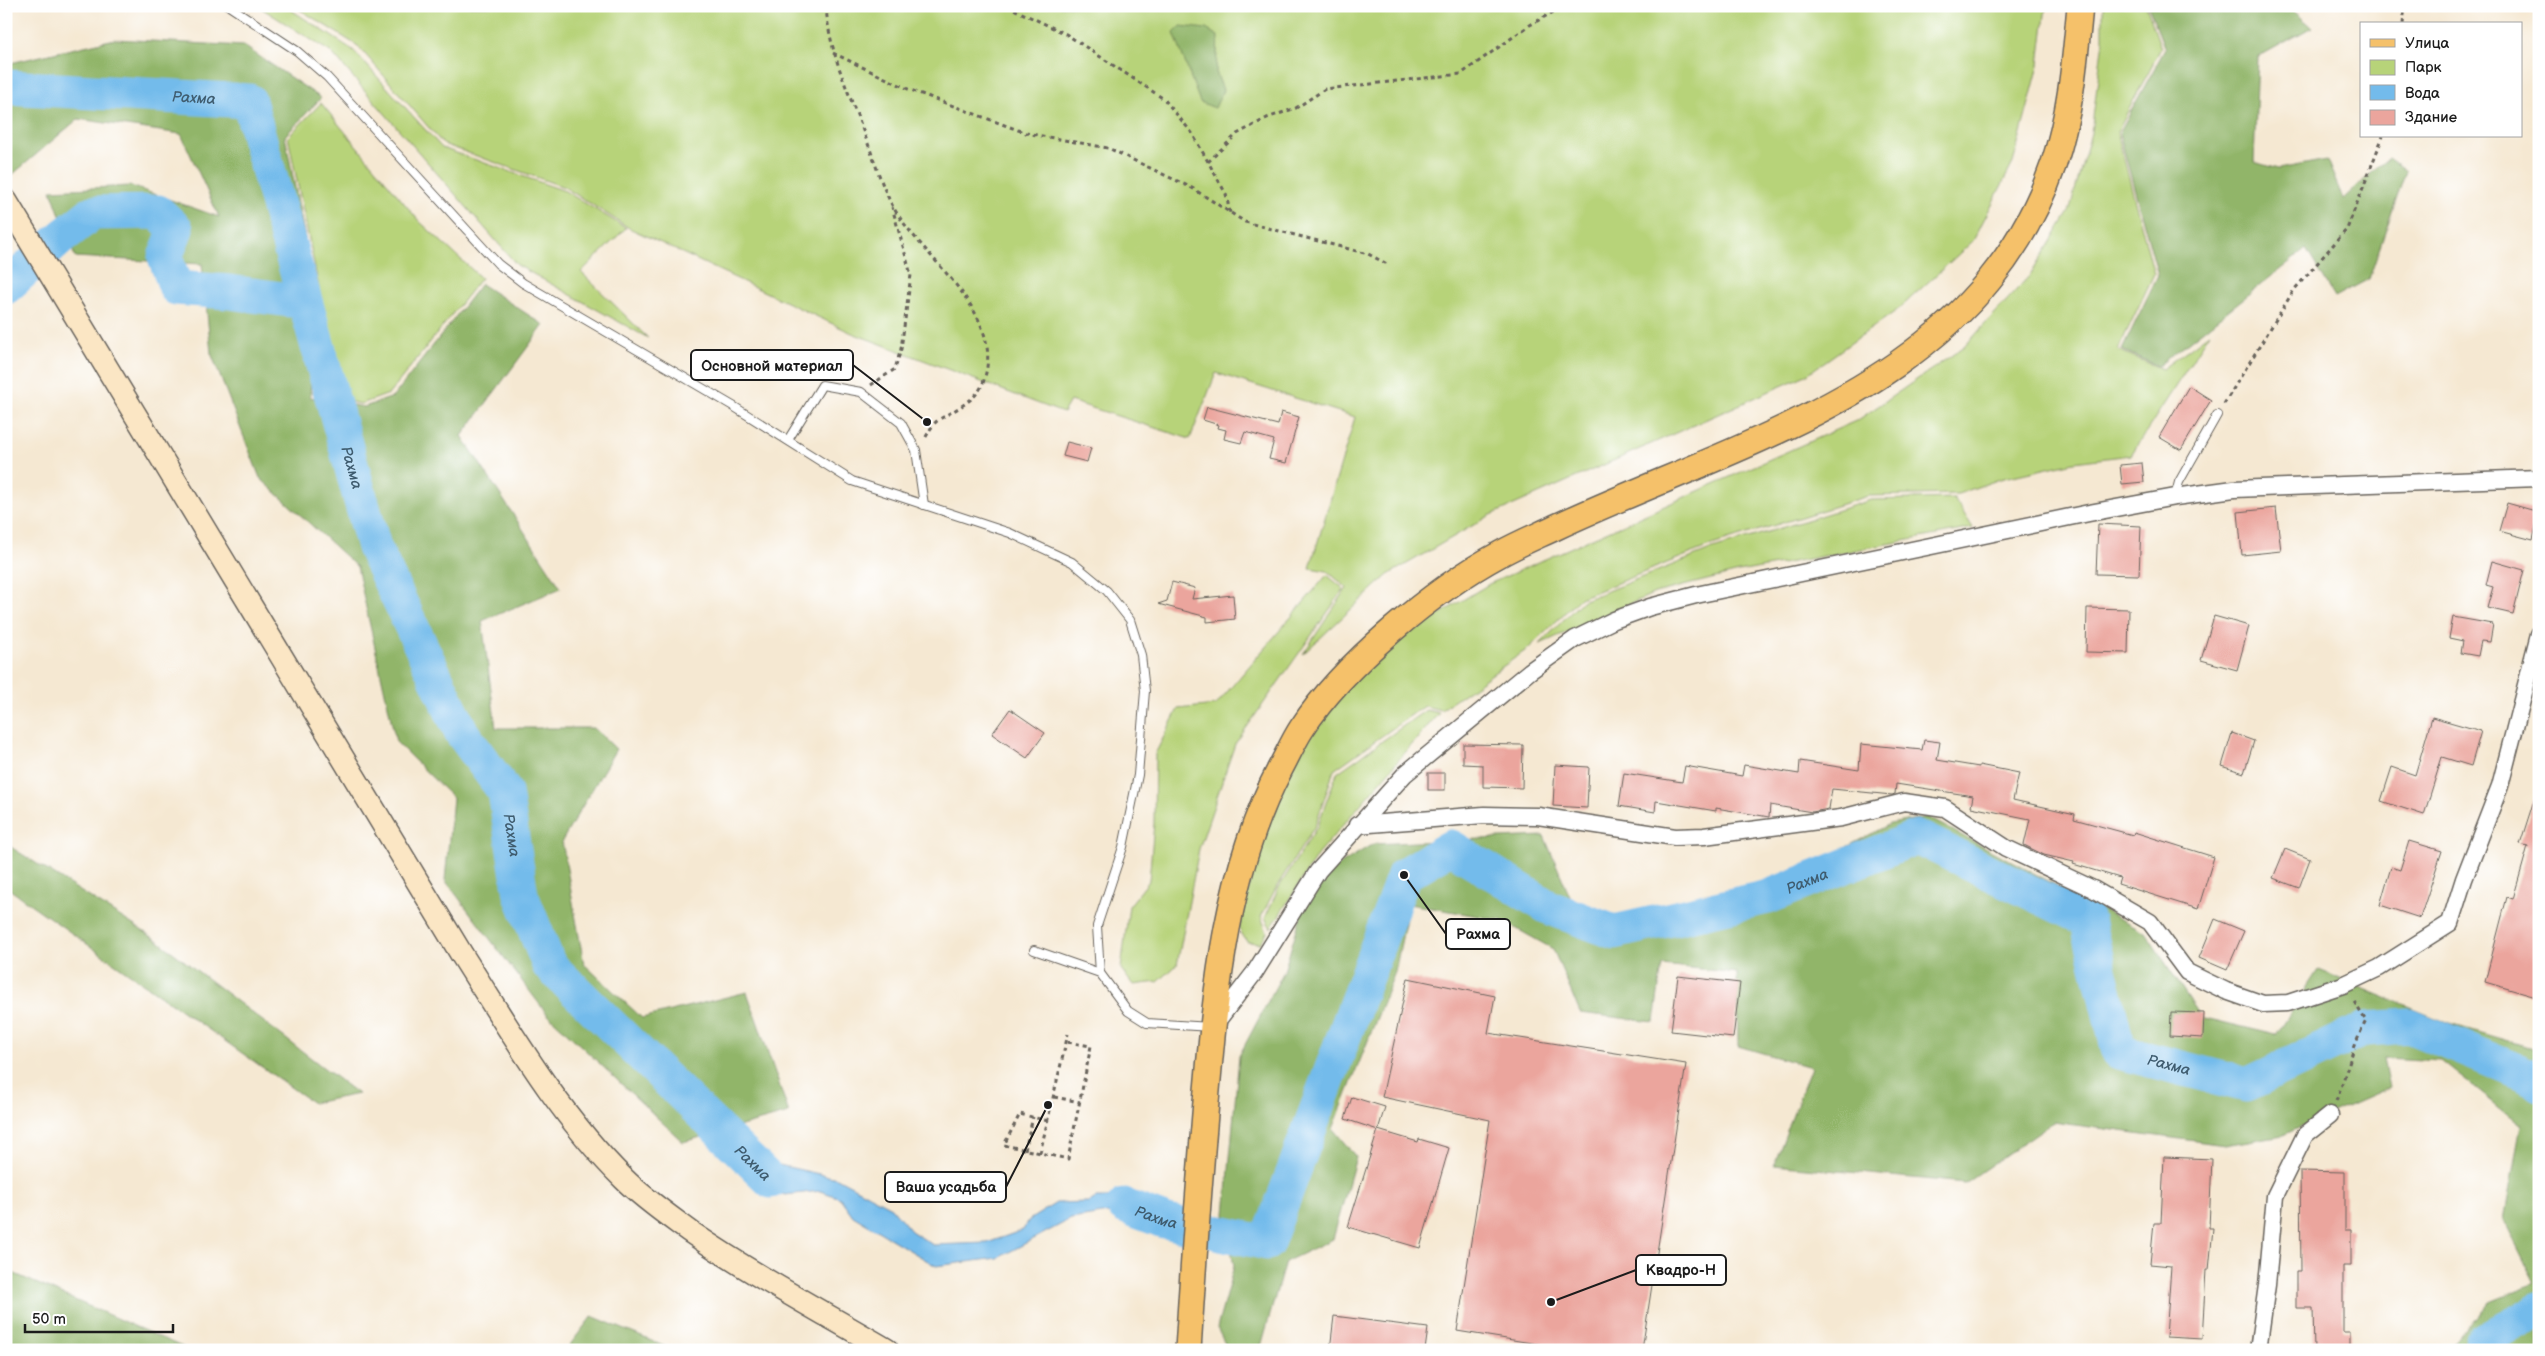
<svg xmlns="http://www.w3.org/2000/svg" width="2545" height="1356" viewBox="0 0 2545 1356" font-family="'Balsamiq Sans',sans-serif">
<rect width="100%" height="100%" fill="#fff"/>
<filter id="ink" filterUnits="userSpaceOnUse"><feTurbulence type="fractalNoise" baseFrequency=".02" numOctaves="2"/><feDisplacementMap in="SourceGraphic" scale="10" xChannelSelector="R" yChannelSelector="G"/><feConvolveMatrix kernelMatrix="1 2 1 2 8 2 1 2 1" color-interpolation-filters="sRGB"/></filter>
<filter id="wash" filterUnits="userSpaceOnUse"><feTurbulence type="fractalNoise" baseFrequency=".0096" numOctaves="4" result="noise"/><feDisplacementMap in="SourceGraphic" scale="20" xChannelSelector="R" yChannelSelector="G"/><feGaussianBlur stdDeviation="1.12" result="paint"/><feColorMatrix in="noise" values="0 0 0 0 0 0 0 0 0 0 0 0 0 0 0 0 0 1.4 0 .05"/><feComposite in="paint" operator="in"/></filter>
<g filter="url(#wash)">
<rect width="100%" height="100%" fill="#f5e8d2"/>
<g fill="#b7d379" stroke="#6a784a">
<path d="M258,6H285L353,50L442,148L565,191L626,228L581,272L648,338L517,265L332,53Z"/>
<path d="M294,6H2046L2039,65L2013,163L1973,241L1900,308L1806,375L1489,516L1388,575L1303,654L1347,588L1327,571L1310,568L1355,417L1216,373L1190,439L1070,401L1063,413L852,333L629,228L564,187L443,144L358,46Z"/>
<path d="M2103,6H2146L2161,48L2117,132L2154,274L2118,350L2162,369L2210,333L2131,455L2074,462L2000,479L1958,494L1868,496L1712,545L1580,598L1529,648L1441,710L1424,706L1334,770L1315,826L1277,886L1261,917L1267,932L1261,943L1247,942L1239,929L1263,827L1300,749L1347,685L1407,634L1489,584L1858,420L1964,347L2031,274L2069,212L2091,133L2103,40Z"/>
<path d="M321,103L419,221L481,278L389,394L361,404L312,394L319,288L288,137Z"/>
<path d="M1954,498L1973,528L1739,572L1655,593L1540,644L1582,601L1713,549L1871,500Z"/>
<path d="M1327,575L1344,589L1235,744L1199,849L1177,965L1158,982L1133,985L1121,969L1129,906L1149,881L1154,823L1155,754L1178,709L1216,705Z"/>
<path d="M1426,710L1439,713L1318,854L1271,928L1265,918L1279,887L1317,827L1337,773Z"/>
</g>
<g fill="#91b569" stroke="#566842">
<path d="M2148,6H2218L2223,11L2237,6H2288L2312,27L2258,57L2254,162L2278,169L2327,160L2343,199L2388,158L2406,171L2369,279L2335,297L2306,249L2158,366L2122,350L2158,275L2119,133L2165,49Z"/>
<path d="M1181,26L1206,29L1218,36L1216,72L1223,90L1215,108L1200,102L1174,33Z"/>
<path d="M115,39L244,46L321,98L285,136L315,289L310,397L364,407L393,397L481,284L544,325L462,436L561,588L482,621L496,728H594L616,749L562,841L584,964L642,1018L747,992L789,1113L683,1142L547,1014L445,880L453,798L396,742L357,567L260,478L211,353L202,264L75,257L51,190L131,186L219,217L181,134L78,119L6,180V64Z"/>
<path d="M1927,817L2145,932L2201,1017L2276,1035L2318,970L2450,1024L2539,1050V1350H2450L2490,1301L2535,1283L2504,1220L2521,1125L2441,1061L2384,1058L2390,1088L2283,1135L2225,1145L2053,1122L1965,1183L1774,1165L1811,1067L1738,1046L1737,973L1662,965L1654,1022L1580,1013L1553,949L1501,920L1409,904L1395,972L1333,1129L1356,1157L1333,1239L1285,1262L1260,1350H1228L1217,1328L1234,1266L1225,1214L1239,1056L1284,971L1311,882L1373,844L1544,836L1586,934L1708,893L1767,889L1890,824Z"/>
<path d="M6,844L157,940L358,1094L313,1103L6,887Z"/>
<path d="M6,1270L189,1350H6Z"/>
<path d="M592,1316L673,1350H566Z"/>
</g>
<path fill="#73bbeb" stroke="#486c84" d="M741,1140L779,1165L837,1178L891,1207L911,1231L933,1245L987,1243L1023,1230L1029,1220L1056,1203L1089,1202L1096,1198H1131L1156,1211L1170,1213L1169,1231L1115,1212L1071,1219L998,1258L936,1266L853,1216L840,1198L821,1191L785,1195L764,1187L730,1157Z"/>
<g fill="none" stroke-linecap="round" stroke-linejoin="round">
<g stroke="#73bbeb" stroke-width="35">
<path id="s1" d="M6,87L249,101L374,547L462,733L505,792L521,895L549,965L771,1181"/>
<path d="M6,287L63,236L92,213L158,212L176,229L165,257L176,288L229,292L305,302"/>
<path id="s2" d="M1124,1206L1164,1221L1267,1243L1404,875L1451,847L1548,907L1614,932L1768,897L1917,837L2087,920L2119,1052L2247,1085L2365,1029L2409,1026L2534,1078L2539,1083"/>
<path d="M2482,1350L2484,1340L2539,1310"/>
</g>
</g>
<g id="blocks">
<g fill="#eba59d">
<path d="M2189,386L2211,400L2181,450L2159,437Z"/>
<path d="M1207,407L1278,425L1281,412L1299,417L1286,463L1269,459L1274,440L1245,432L1241,443L1224,439L1226,430L1218,428L1219,425L1203,420Z"/>
<path d="M1067,442L1091,448L1087,462L1063,456Z"/>
<path d="M2142,463L2144,482L2122,484L2120,465Z"/>
<path d="M2507,503L2539,512L2533,540L2499,531Z"/>
<path d="M2276,508L2281,551L2242,555L2238,512Z"/>
<path d="M2098,524L2141,526L2139,575L2096,574Z"/>
<path d="M2492,561L2524,570L2513,614L2487,608L2493,587L2486,585Z"/>
<path d="M1172,582L1195,588L1192,599L1233,595L1235,619L1207,622V617L1158,604L1167,601Z"/>
<path d="M2087,608L2129,609L2128,653L2086,652Z"/>
<path d="M2214,616L2249,626L2237,670L2201,660Z"/>
<path d="M2453,617L2493,624L2490,642L2481,641L2478,656L2461,653L2463,641L2449,638Z"/>
<path d="M1010,709L1045,733L1027,758L992,734Z"/>
<path d="M2432,717L2481,731L2471,766L2442,757L2424,815L2381,801L2392,767L2415,775Z"/>
<path d="M2232,733L2254,741L2244,773L2222,766Z"/>
<path d="M1924,740L1940,742L1937,760L1979,767V765L2019,773L2013,800L2075,814L2074,819L2133,835L2134,832L2214,857L2198,909L2118,884L2120,878L2073,864L2074,862L2044,855L2024,845L2030,819L1971,807L1973,796L1896,784L1895,794L1892,795L1832,789L1829,809L1812,812L1770,805L1769,817L1716,808V811L1656,801L1655,812L1619,806L1624,773L1682,782L1685,766L1742,776L1744,765L1799,774L1800,761L1859,770L1861,744L1922,750Z"/>
<path d="M1463,744L1523,745L1522,788L1483,787V765L1463,764Z"/>
<path d="M1555,765L1589,767L1587,808L1553,806Z"/>
<rect x="1428" y="773" width="17" height="17"/>
<path d="M2535,797H2539V989L2536,997L2485,982L2507,897L2513,899L2528,846L2520,844Z"/>
<path d="M2409,841L2442,851L2420,918L2380,905L2391,867L2400,870Z"/>
<path d="M2285,849L2310,859L2299,888L2273,878Z"/>
<path d="M2215,919L2244,931L2227,970L2199,958Z"/>
<path d="M1678,976L1740,983L1733,1038L1671,1031Z"/>
<path d="M1408,978L1495,996L1488,1033L1686,1064L1642,1350H1575L1457,1331L1490,1120L1382,1097Z"/>
<path d="M2171,1012L2204,1013L2203,1038L2170,1036Z"/>
<path d="M1352,1097L1385,1107L1378,1130L1345,1119Z"/>
<path d="M1378,1130L1418,1142L1419,1139L1449,1148L1420,1248L1348,1227Z"/>
<path d="M2164,1157L2212,1159L2209,1228H2213L2209,1270H2206L2202,1339L2166,1337L2171,1266L2150,1264L2154,1223H2161Z"/>
<path d="M2300,1171L2345,1172V1230H2351V1266H2343V1332H2350V1350H2314L2313,1308H2296V1271H2301Z"/>
<path d="M1334,1316L1428,1328L1425,1350H1330Z"/>
</g>
</g>
</g>
<g filter="url(#ink)">
<use href="#blocks" fill-opacity="0" stroke="#68635c" stroke-width="1"/>
<g fill="none" stroke-linecap="round" stroke-linejoin="round">
<g stroke="#68635c" stroke-width="10">
<g id="lane">
<path d="M229,6L297,51L327,77L498,264L523,283L733,406L852,481L1010,533L1072,562L1107,591L1130,620L1141,655L1145,691L1138,775L1123,847L1097,926L1100,973L1128,1011L1147,1023L1211,1027"/>
<path d="M788,440L822,385L861,392L901,423L916,450L924,505"/>
<path d="M2175,497L2179,482L2217,415"/>
<path d="M1034,950L1100,973"/>
</g>
</g>
<g stroke="#68635c" stroke-width="19">
<g id="street">
<path d="M1357,825L1484,815L1538,816L1675,837L1704,836L1841,818L1904,802L1945,808L2006,848L2093,889L2150,922L2187,972L2226,991L2263,1004L2288,1003L2343,985L2379,968L2450,923L2464,879L2500,786L2539,634"/>
<path d="M1215,1024L1255,972L1318,871L1405,774L1530,671L1575,639L1614,620L1650,607L1696,595L2089,513L2175,497L2234,489L2539,478"/>
<path d="M2258,1350L2267,1285L2275,1196L2305,1135L2330,1115"/>
</g>
</g>
<g stroke="#68635c" stroke-width="25">
<path id="secondary" d="M6,201L462,955C511,1032 558,1114 624,1179C644,1199 669,1216 692,1233C755,1276 822,1312 887,1350"/>
</g>
<g stroke="#68635c" stroke-width="28">
<path id="primary" d="M1188,1350C1193,1267 1199,1185 1206,1102C1216,987 1226,871 1281,767C1288,754 1294,740 1302,728C1343,665 1433,590 1500,554C1518,544 1537,536 1556,527C1746,438 1978,385 2054,163C2071,112 2075,59 2080,6"/>
</g>
<g stroke="#68635c" stroke-width="3" stroke-dasharray="4 4" stroke-linecap="butt">
<path d="M826,6C829,53 849,92 865,136C874,158 880,182 891,203C920,259 1009,311 983,383C976,402 951,411 937,421C931,426 928,434 924,440"/>
<path d="M1007,6L1066,34L1164,99L1192,133L1226,194L1230,213"/>
<path d="M2403,24L2405,6"/>
<path d="M833,53L908,89L1026,133L1108,148L1192,188L1245,222L1368,254L1389,265"/>
<path d="M1208,162L1237,134L1267,118L1296,108L1325,89L1461,74L1530,25L1564,6"/>
<path d="M871,385L895,369L901,349L911,275L892,207"/>
<path d="M2224,404L2294,290L2347,229L2383,136"/>
<path d="M1054,1097L1080,1102"/>
<path d="M2336,1101C2346,1075 2353,1045 2366,1021L2353,1000"/>
<path d="M1048,1121L1020,1114L1004,1145L1068,1159L1091,1046L1067,1042"/>
<path d="M1025,1150L1033,1117"/>
<path d="M1040,1153L1068,1034"/>
</g>
<use href="#lane" stroke="#fff" stroke-width="8"/>
<use href="#street" stroke="#fff" stroke-width="16"/>
<use href="#secondary" stroke="#fbe6c4" stroke-width="22"/>
<use href="#primary" stroke="#f5c16b" stroke-width="25"/>
</g>
</g>
<g text-anchor="middle" dominant-baseline="central" stroke-width="4" stroke-linejoin="round" paint-order="stroke">
<g font-size="15" font-style="italic" fill="#3f5c6f" stroke="#fff">
<text stroke="none"><textPath href="#s1" startOffset="188">Рахма</textPath></text>
<text stroke="none"><textPath href="#s1" startOffset="624">Рахма</textPath></text>
<text stroke="none"><textPath href="#s1" startOffset="1029">Рахма</textPath></text>
<text stroke="none"><textPath href="#s2" startOffset="980">Рахма</textPath></text>
<text stroke="none"><textPath href="#s2" startOffset="1475">Рахма</textPath></text>
<text stroke="none"><textPath href="#s1" startOffset="1449">Рахма</textPath></text>
<text stroke="none"><textPath href="#s2" startOffset="34">Рахма</textPath></text>
</g>
</g>
<path fill="none" stroke="#1c1c1c" stroke-width="2" d="M927 422L853 365M1404 875L1446 934M1048 1105L1006 1187M1551 1302L1636 1270"/>
<g fill="#1c1c1c" stroke="#fff" stroke-width="2">
<circle cx="927" cy="422" r="5"/>
<circle cx="1404" cy="875" r="5"/>
<circle cx="1048" cy="1105" r="5"/>
<circle cx="1551" cy="1302" r="5"/>
</g>
<g fill="#fff" stroke="#1c1c1c" stroke-width="2">
<rect x="691" y="350" width="162" height="30" rx="5"/>
<rect x="1446" y="919" width="64" height="30" rx="5"/>
<rect x="885" y="1172" width="121" height="30" rx="5"/>
<rect x="1636" y="1255" width="90" height="30" rx="5"/>
</g>
<g font-size="15" text-anchor="middle" font-weight="bold" fill="#1c1c1c">
<text x="772" y="371">Основной материал</text>
<text x="1478" y="939">Рахма</text>
<text x="946" y="1192">Ваша усадьба</text>
<text x="1681" y="1275">Квадро-Н</text>
</g>
<rect width="2545" height="1356" fill="none" stroke="#fff" stroke-width="25"/>
<rect x="2360" y="22" width="162" height="115" fill="#ffffff" stroke="#a4a4a4"/>
<rect x="2370" y="39" width="25" height="8" fill="#f5c16b" stroke="#a4a4a4"/>
<text x="2405" y="48" font-size="15" fill="#1c1c1c">Улица</text>
<rect x="2370" y="60" width="25" height="15" fill="#b7d379" stroke="#a4a4a4"/>
<text x="2405" y="72" font-size="15" fill="#1c1c1c">Парк</text>
<rect x="2370" y="85" width="25" height="15" fill="#73bbeb" stroke="#a4a4a4"/>
<text x="2405" y="98" font-size="15" fill="#1c1c1c">Вода</text>
<rect x="2370" y="110" width="25" height="15" fill="#eba59d" stroke="#a4a4a4"/>
<text x="2405" y="122" font-size="15" fill="#1c1c1c">Здание</text>
<path d="M25 1324v8h148v-8" fill="none" stroke="#1c1c1c" stroke-width="2.5"/>
<text x="32" y="1324" font-size="15" fill="#1c1c1c" stroke="#ffffff" stroke-width="4" paint-order="stroke">50 m</text>
</svg>
